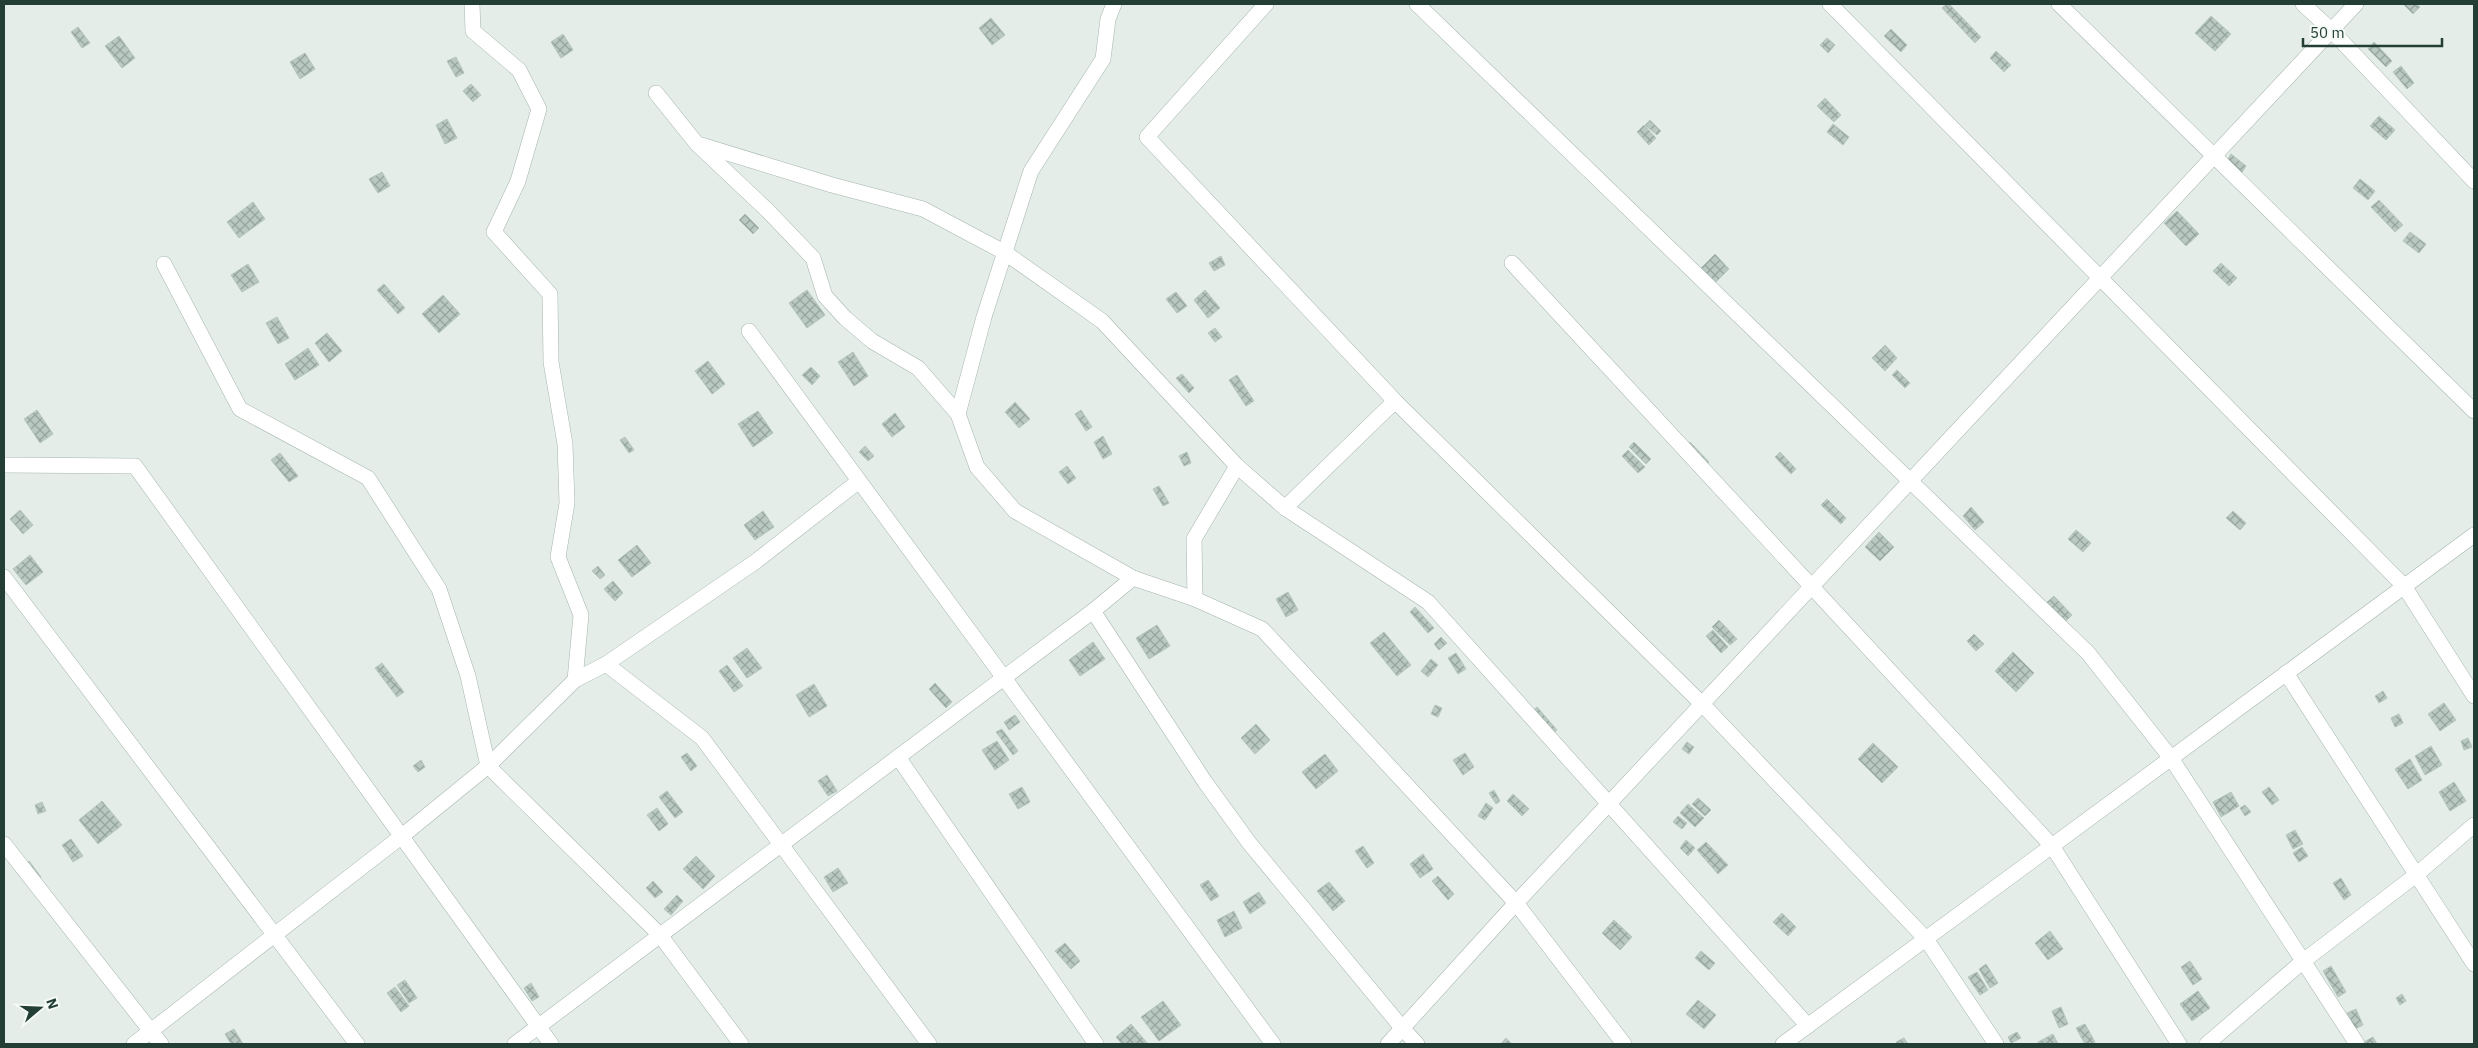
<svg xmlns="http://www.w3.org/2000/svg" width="2478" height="1048" viewBox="0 0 2478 1048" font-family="'IBM Plex Sans',sans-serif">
<defs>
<pattern id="building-cross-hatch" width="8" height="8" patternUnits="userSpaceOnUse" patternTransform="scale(1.25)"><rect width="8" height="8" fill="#b9c8c1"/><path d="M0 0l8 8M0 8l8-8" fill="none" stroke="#96a49e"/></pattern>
</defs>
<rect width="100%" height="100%" fill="#e4ede8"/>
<g fill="url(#building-cross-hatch)" stroke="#b6c7be">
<path d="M1947,4H1949L1981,37L1975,43L1942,8Z"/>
<path d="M2403,4H2417L2420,7L2413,14Z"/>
<path d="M2211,16L2231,34L2215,51L2195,33Z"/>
<path d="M991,18L1005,35L992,45L979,28Z"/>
<path d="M78,27L90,43L82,48L71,32Z"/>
<path d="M1891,29L1907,45L1901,52L1884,36Z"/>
<path d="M563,34L573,50L561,58L551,42Z"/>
<path d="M119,36L135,58L122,68L105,46Z"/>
<path d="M1827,38L1835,45L1828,53L1820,45Z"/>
<path d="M2374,42L2392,61L2386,67L2368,49Z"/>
<path d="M1996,51L2011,65L2004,72L1990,58Z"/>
<path d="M305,53L315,69L300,79L290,62Z"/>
<path d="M456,57L464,73L456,77L447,61Z"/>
<path d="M2401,66L2414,83L2407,89L2393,72Z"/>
<path d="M471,84L481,95L473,102L463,91Z"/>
<path d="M1825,98L1841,115L1834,122L1817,106Z"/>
<path d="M2379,116L2395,130L2386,140L2370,126Z"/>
<path d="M447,119L457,138L445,144L436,125Z"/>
<path d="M1650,120L1661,131L1657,135L1645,125Z"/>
<path d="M1833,124L1849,137L1843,145L1827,132Z"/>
<path d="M1644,125L1656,138L1649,145L1637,132Z"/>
<path d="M2231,154L2246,166L2241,174L2226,162Z"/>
<path d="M382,172L390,186L378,193L369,179Z"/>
<path d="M2360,179L2375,191L2368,200L2353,188Z"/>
<path d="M2379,200L2403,225L2395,232L2371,207Z"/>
<path d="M253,202L265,219L239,238L227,222Z"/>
<path d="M2177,211L2199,234L2186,246L2164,223Z"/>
<path d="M745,214L759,228L753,234L739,220Z"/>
<path d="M2410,232L2426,244L2419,253L2403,241Z"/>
<path d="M1715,254L1729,269L1714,284L1699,270Z"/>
<path d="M1221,256L1225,265L1214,271L1209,263Z"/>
<path d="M2221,263L2237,278L2229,286L2213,271Z"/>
<path d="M248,264L259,282L242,292L231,275Z"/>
<path d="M384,284L405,308L398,314L377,290Z"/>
<path d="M807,290L825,315L807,328L789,303Z"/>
<path d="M1205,290L1220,308L1208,318L1194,300Z"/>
<path d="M1176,292L1187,306L1177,313L1166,299Z"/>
<path d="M443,295L460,314L439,333L422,314Z"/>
<path d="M277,317L289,338L278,344L266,323Z"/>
<path d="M1215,328L1222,337L1215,342L1208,333Z"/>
<path d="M327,333L342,351L329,362L315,343Z"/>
<path d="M1885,345L1897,358L1885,371L1872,358Z"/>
<path d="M308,348L319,365L295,380L285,364Z"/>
<path d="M853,352L868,376L854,386L838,362Z"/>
<path d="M708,361L725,384L712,394L695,371Z"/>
<path d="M811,367L820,376L812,385L802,375Z"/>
<path d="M1897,370L1910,383L1905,388L1892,375Z"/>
<path d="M1182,374L1194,388L1189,393L1176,378Z"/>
<path d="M1237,375L1254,401L1246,406L1229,380Z"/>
<path d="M1015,402L1030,419L1019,428L1005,412Z"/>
<path d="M37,410L53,434L40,443L24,419Z"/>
<path d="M1081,410L1092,427L1086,431L1075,414Z"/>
<path d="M758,411L773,433L753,447L738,424Z"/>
<path d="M895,413L905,427L892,437L882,424Z"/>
<path d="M1103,436L1112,454L1103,459L1094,442Z"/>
<path d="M625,437L634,450L629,453L620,440Z"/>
<path d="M1634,442L1651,459L1646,464L1629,447Z"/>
<path d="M1690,442L1709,462L1703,468L1684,447Z"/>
<path d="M865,446L874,456L868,461L859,452Z"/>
<path d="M1628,450L1645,467L1638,473L1622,456Z"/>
<path d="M1187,452L1191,463L1184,466L1179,456Z"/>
<path d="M1780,452L1796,469L1791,474L1775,457Z"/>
<path d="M280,453L298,476L289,482L271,460Z"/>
<path d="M1067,466L1076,478L1068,484L1059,472Z"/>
<path d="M1159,486L1169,503L1163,506L1153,489Z"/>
<path d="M1827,499L1846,518L1841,524L1821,505Z"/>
<path d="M1971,507L1984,522L1975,530L1963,516Z"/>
<path d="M20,510L33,525L23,534L10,519Z"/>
<path d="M763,511L774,527L755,540L744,525Z"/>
<path d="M2233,511L2246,523L2240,530L2226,518Z"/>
<path d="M2076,530L2091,543L2083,552L2068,539Z"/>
<path d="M1879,532L1894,547L1880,561L1865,547Z"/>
<path d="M637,545L651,563L632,577L618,560Z"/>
<path d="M30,555L43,572L26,585L13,569Z"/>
<path d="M598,566L605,575L600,579L592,571Z"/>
<path d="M613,581L623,593L615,601L604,589Z"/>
<path d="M1288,592L1298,610L1286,617L1276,599Z"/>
<path d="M2054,596L2072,615L2064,623L2046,603Z"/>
<path d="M1415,607L1434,628L1428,633L1410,612Z"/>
<path d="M1719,620L1737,639L1730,645L1712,627Z"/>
<path d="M1157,625L1170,646L1149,659L1136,638Z"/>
<path d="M1713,630L1728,647L1721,653L1706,636Z"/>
<path d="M1384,632L1411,665L1397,676L1370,643Z"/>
<path d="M1974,634L1984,644L1976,651L1967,641Z"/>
<path d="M1441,637L1447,643L1439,650L1434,644Z"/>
<path d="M1093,642L1105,659L1080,676L1069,660Z"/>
<path d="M747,648L762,668L747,678L733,658Z"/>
<path d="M2013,652L2034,673L2016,692L1995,671Z"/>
<path d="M1456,653L1466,669L1458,674L1448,658Z"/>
<path d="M1431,659L1438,665L1428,677L1421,671Z"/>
<path d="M382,663L404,692L397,697L375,668Z"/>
<path d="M727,665L743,686L734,692L719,671Z"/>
<path d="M935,683L952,702L946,708L929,689Z"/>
<path d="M814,684L827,706L809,717L796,695Z"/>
<path d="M2383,691L2387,698L2379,703L2375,696Z"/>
<path d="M2444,703L2456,720L2440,731L2428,714Z"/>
<path d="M1435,705L1442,708L1438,717L1431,714Z"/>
<path d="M1537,707L1557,730L1549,737L1529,714Z"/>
<path d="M2399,714L2403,723L2395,727L2391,718Z"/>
<path d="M1015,715L1020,722L1009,730L1004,722Z"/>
<path d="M1256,724L1270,740L1255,754L1241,738Z"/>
<path d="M1002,729L1018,751L1013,755L996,732Z"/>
<path d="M2468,738L2472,747L2464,750L2461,741Z"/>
<path d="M997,741L1009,760L995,770L982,750Z"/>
<path d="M1687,742L1694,747L1689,754L1682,749Z"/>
<path d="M1873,743L1898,767L1882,783L1858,759Z"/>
<path d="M2431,746L2442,765L2425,775L2415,756Z"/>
<path d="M687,753L697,766L691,771L681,757Z"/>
<path d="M1465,753L1474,767L1463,775L1453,760Z"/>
<path d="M1325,754L1338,771L1316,789L1302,772Z"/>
<path d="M2410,759L2422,780L2408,789L2395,769Z"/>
<path d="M421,760L425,767L418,772L413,766Z"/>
<path d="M827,775L837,791L828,796L818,781Z"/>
<path d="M2454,782L2466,801L2450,811L2439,792Z"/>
<path d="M1022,787L1030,802L1018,809L1009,794Z"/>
<path d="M2269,787L2279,800L2272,805L2262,792Z"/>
<path d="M1494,790L1500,801L1496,804L1489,793Z"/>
<path d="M667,791L683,812L675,818L659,797Z"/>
<path d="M2231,792L2239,806L2221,817L2213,802Z"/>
<path d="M1513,794L1529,809L1522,816L1507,801Z"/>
<path d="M1698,798L1711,810L1705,816L1692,804Z"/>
<path d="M102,801L122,825L98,844L79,820Z"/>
<path d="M42,802L46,811L38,814L35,805Z"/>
<path d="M1486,803L1493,808L1485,820L1478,816Z"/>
<path d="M1688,804L1704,818L1695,827L1680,813Z"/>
<path d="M2245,805L2251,812L2245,816L2240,808Z"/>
<path d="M657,808L668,824L659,831L647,815Z"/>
<path d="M1678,816L1687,823L1682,829L1673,822Z"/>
<path d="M2295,830L2303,844L2293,849L2286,835Z"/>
<path d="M71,839L83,856L73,862L62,845Z"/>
<path d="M1686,840L1695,848L1688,856L1680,848Z"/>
<path d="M1706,842L1728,865L1718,874L1697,850Z"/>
<path d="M1363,846L1374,863L1367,868L1355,851Z"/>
<path d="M2302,847L2308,856L2299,862L2293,853Z"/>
<path d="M1423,854L1433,869L1420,878L1410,864Z"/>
<path d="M696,856L715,876L703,889L683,869Z"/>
<path d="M29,861L41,877L35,881L24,866Z"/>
<path d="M838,868L848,883L833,892L824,877Z"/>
<path d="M1438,876L1454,894L1448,900L1432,881Z"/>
<path d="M2341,878L2351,895L2344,900L2333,883Z"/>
<path d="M1208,880L1219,896L1211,901L1200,885Z"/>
<path d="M653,881L663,892L655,898L646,888Z"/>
<path d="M1329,882L1345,901L1333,911L1317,891Z"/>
<path d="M1259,892L1266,903L1250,914L1243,902Z"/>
<path d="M677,895L683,901L671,915L664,909Z"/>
<path d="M1234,911L1242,928L1225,937L1217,920Z"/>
<path d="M1782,913L1796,927L1788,936L1773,922Z"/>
<path d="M1614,920L1632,937L1620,950L1602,933Z"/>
<path d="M2050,931L2063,949L2048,960L2035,943Z"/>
<path d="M1065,943L1080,961L1071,969L1055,951Z"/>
<path d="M1701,951L1715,963L1709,970L1695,958Z"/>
<path d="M2190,961L2202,979L2193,985L2181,967Z"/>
<path d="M1986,964L1998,983L1990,988L1979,969Z"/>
<path d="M2331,966L2346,992L2338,997L2323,971Z"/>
<path d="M1977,972L1988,990L1980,995L1968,977Z"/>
<path d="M405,980L417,998L409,1003L397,985Z"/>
<path d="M531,983L539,997L532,1001L524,988Z"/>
<path d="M395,987L409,1006L401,1012L387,993Z"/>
<path d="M2198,991L2210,1008L2192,1021L2180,1004Z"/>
<path d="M2402,994L2406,1001L2400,1005L2396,998Z"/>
<path d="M1698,1000L1716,1015L1704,1029L1686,1014Z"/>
<path d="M1163,1001L1181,1025L1159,1041L1141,1017Z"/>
<path d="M2061,1007L2068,1024L2059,1028L2052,1011Z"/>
<path d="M2356,1009L2363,1025L2355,1029L2347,1013Z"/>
<path d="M1131,1024L1148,1044H1122L1116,1037Z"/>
<path d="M2085,1024L2095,1042L2091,1044H2085L2076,1028Z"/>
<path d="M234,1029L243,1044H231L225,1034Z"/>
<path d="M2017,1032L2021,1038L2011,1043L2008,1037Z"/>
<path d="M2053,1034L2058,1044H2039L2038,1042Z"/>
<path d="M2373,1037L2377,1044H2366L2364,1042Z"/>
<path d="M1506,1038L1512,1044H1501Z"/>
<path d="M1904,1038L1908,1044H1898L1896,1042Z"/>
</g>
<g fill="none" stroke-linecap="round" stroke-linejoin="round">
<g stroke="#a6b5af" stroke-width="16">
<g id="minor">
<path d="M472,4L473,31L519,70L539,109L518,181L494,232L550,294L551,362L565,444L567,503L558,557L581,615L575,680"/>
<path d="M1266,4L1147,137L1395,401L1703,705L1926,939L1996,1044"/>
<path d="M1417,4L2088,653L2171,758L2357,1044"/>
<path d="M1830,4L2404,586L2474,696"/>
<path d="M2059,4L2474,411"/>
<path d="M2303,4L2331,30L2474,181"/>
<path d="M656,93L697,144L767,210L813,258L825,296L845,318L872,341L918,368L958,414L977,467L1015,511L1133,578L1195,599L1262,629L1516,903L1624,1044"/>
<path d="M701,145L832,185L923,209L1004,252L1102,321L1237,466"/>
<path d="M1512,263L2052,846L2179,1044"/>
<path d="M164,264L240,409L368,478L439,589L468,676L488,766L660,935L741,1044"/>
<path d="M749,331L1273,1044"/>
<path d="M958,414L984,317L1031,171L1103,59L1108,19L1114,4"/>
<path d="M4,465L135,466L551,1044"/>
<path d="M1285,508L1395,401"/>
<path d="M4,577L357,1044"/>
<path d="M1195,599L1194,539L1237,466L1285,508L1428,602L1808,1026"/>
<path d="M1093,611L1205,782L1250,844L1403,1029L1417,1044"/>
<path d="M606,664L702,738L929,1044"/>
<path d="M2286,673L2474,964"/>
<path d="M898,757L1096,1044"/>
<path d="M4,844L161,1044"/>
<path d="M134,1044L402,836L488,766L575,680L606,664L755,562L859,481"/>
<path d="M515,1044L1093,611L1133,578"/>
<path d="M1388,1044L1516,903L2356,4"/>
<path d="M1783,1044L2474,535"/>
<path d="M2207,1044L2302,962L2416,875L2474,825"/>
</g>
</g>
<use href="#minor" stroke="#fff" stroke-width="15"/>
</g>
<rect width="2478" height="1048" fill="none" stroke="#233f35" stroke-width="10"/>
<g transform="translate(40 1008) rotate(71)" stroke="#f5faf7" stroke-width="4" paint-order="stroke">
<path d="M0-4L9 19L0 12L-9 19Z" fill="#233f35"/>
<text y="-8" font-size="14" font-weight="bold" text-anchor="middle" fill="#233f35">N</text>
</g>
<path d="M2303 38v8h139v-8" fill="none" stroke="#233f35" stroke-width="2.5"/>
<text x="2310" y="38" font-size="15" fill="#233f35" stroke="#f5faf7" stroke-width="4" paint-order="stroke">50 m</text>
</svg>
